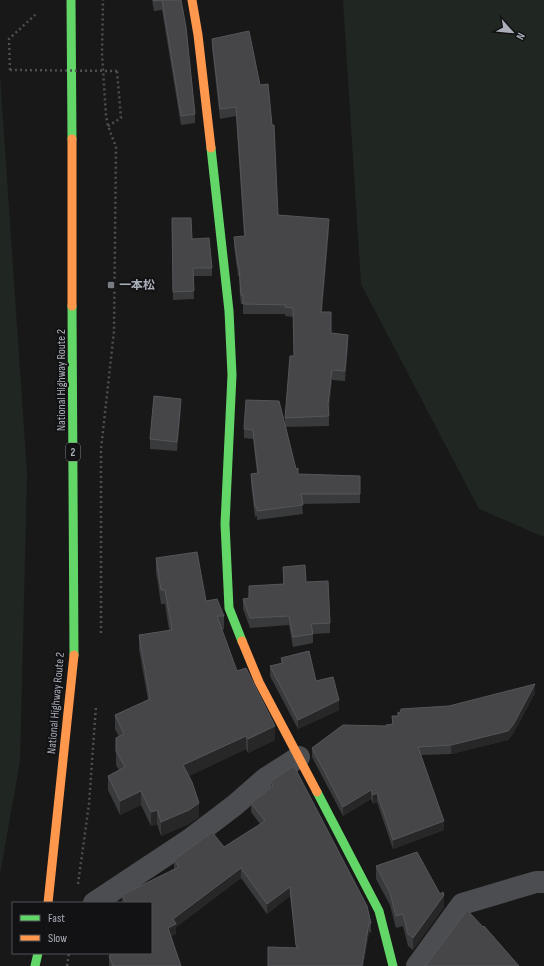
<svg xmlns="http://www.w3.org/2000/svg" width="544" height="966" viewBox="0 0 544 966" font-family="'Sofia Sans Condensed','Noto Sans JP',sans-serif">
<rect width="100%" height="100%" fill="#181818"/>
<g fill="#202722">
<path d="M343,0H544V537L479,509L361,284Z"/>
<path d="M0,75L27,474L20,761L0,874Z"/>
</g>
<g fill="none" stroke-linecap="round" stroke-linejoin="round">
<g stroke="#4e4f52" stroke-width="2.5" stroke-dasharray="2 3" stroke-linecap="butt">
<path d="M10,70L9,39L36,14"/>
<path d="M108,126L121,118L117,71"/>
<path d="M101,633V449L114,331L116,147L108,126L106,116L102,54L103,0"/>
<path d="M78,884L89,804L96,706"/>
<path d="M67,966L69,953"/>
</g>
<g stroke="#4c4d51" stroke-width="22">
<path d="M94,903L189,840L235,805L266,778L299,757"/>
<path d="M417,966L462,904L536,882H544"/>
</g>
<g stroke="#63d668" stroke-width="9">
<path d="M71,0L72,139"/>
<path d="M211,148L229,311L232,375L225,524L229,608L242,641"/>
<path d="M72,306L74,655"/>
<path d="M317,792L379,911L393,966"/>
<path d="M35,966L38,953"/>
</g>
<g stroke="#ff974d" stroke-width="9">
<path d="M192,0L198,35L211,148"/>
<path d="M72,139V306"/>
<path d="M242,641L259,682L317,792"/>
<path d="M48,903L74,655"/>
</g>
<path stroke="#4e4f52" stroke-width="2.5" stroke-dasharray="2 3" stroke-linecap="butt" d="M10,70L117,71"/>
</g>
<g fill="#393a3b">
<path d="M152,0H181L195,114V123L181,125L162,10L154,11Z"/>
<path d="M212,39L278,215L329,229L322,312L331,333L348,344L345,381L332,380L329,410V426L286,427L296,469L298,474L360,476V503L302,504L303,514L257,520V516L255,517L251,483V474L257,473L253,439L244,438V429L285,424V418L294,356L293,317L285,316V314H243V304H241L240,297L239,276H238L234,246V237L244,236L236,116L220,119L212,48Z"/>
<path d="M172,218L192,239L212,268V276H193L194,299L173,300Z"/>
<path d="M181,409L177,451L150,449V439Z"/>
<path d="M156,558L224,616V629L222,630L237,671L275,740L248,753L246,749L189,776L199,817L189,824L161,836L157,824L151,826L141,805L120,815L108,790V776L119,770L116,765V738L119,737L115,729V715L148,700L139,649V635L169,630L165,604H161L156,572Z"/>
<path d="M283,567L306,582L330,623V633L313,634V643L293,647L289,625L250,628L243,609V599L249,598V586L283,584Z"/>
<path d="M281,658L316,681L339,710L298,729L270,676V666L281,663Z"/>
<path d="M535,693L513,734L508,740L451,754L421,755L444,830L393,849L377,802L373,804L371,799L343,816L312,757V748L392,724V716H398L449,706Z"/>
<path d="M271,781L371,923V932L369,933L363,966L296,948L290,896L267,914L241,878L176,927V934L171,936L181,966H109V956L110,955L109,953H151V903H122V895L174,869V860L224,847L260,824L251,812V803L271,788Z"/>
<path d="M376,866L444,907L413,950L408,946L403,926L396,928L390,905L376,879Z"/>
</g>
<g fill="#272728">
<path d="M329,219V229L321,322V312Z"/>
<path d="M348,335V344L345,381V371Z"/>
<path d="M332,370V380L328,413V404Z"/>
<path d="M181,399V409L177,451V442Z"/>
<path d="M535,684V693L513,734L508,740L451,754V745Z"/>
<path d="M339,700V710L298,729V720Z"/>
<path d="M275,726V740L248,753V739Z"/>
<path d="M246,736V749L183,779V765Z"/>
<path d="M371,790V799L343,816V807Z"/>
<path d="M141,791V805L120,815V801Z"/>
<path d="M377,793V802L373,804V795Z"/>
<path d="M199,803V817L189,824L161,836V822Z"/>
<path d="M157,810V824L151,826V812Z"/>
<path d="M444,821V830L393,849V840Z"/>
<path d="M241,868V878L176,927V934L168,938V928L173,919Z"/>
<path d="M290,887V896L267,914V904Z"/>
<path d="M444,895V907L413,950V938Z"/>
<path d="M369,923V933L363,966H362Z"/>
</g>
<g fill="#464649" stroke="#55565a">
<path d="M153,0H181L186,27L195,114L181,116L162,0L154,1Z"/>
<path d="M249,31L260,85L268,84L272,125H274L278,215L329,219L321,312H331V333L348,335L345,371L332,370L328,404L329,416L285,418L290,356H294L293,308L285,307L286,305L243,304V295H241L239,266H238L234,237L245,236L236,107L220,109L212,39Z"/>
<path d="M172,218H191L192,239L209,238L212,268H193L194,291L173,292Z"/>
<path d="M154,396L181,399L177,442L150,439Z"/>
<path d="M246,400L279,401L296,469L298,468V474L360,476V494H301L303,505L257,511V507H255L251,474L258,473L253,430L244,429Z"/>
<path d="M197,552L206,601L217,599L224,616H217L237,671L246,668L275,726L248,739L246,736L183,765L192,782L199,803L189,810L161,822L157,810L151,812L141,791L120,801L108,776L125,767L116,751V738L124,734L115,715L150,699L139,635L172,630L165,590H161L156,558Z"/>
<path d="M305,565L306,582L328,581L330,623L311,624L313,634L293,637L289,616L250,618L243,599L249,598V586L284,584L283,567Z"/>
<path d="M309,651L316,681L333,677L339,700L298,720L270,666L283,663L281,658Z"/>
<path d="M535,684L513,725L508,731L451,745L418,747L444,821L393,840L377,793L373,795L371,790L343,807L312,748L343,725L386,726V725L393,724L392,716H398V712L400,713L401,709L449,706Z"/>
<path d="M294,766L367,906L371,923H369L362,966H268V947L298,948L296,945L290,887L267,904L241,868L173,919L176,924L168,928L181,966H113L109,956L113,954L112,953H151V903H126L122,895L179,867L174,860L212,832L224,847L265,821L251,803L273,786L271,781L274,779Z"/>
<path d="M417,852L440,894L443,892L444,895L413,938L408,934L403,914L396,916L390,893L376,866Z"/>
<path d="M467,910L483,927L484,926L519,966H424L427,964Z"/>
</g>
<rect fill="#777a80" stroke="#121214" stroke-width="1.5" x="107" y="281" width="8" height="8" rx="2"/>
<g text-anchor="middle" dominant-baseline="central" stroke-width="4" stroke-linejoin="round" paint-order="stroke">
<rect fill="#121214" stroke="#7c7f87" stroke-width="1" x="66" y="443" width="14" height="18" rx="3"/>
<g font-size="11" font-weight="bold" fill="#aaaeb8">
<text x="73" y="452">2</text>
</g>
<g font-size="12" font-weight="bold" fill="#aaaeb8" stroke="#121214" text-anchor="start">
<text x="119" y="285">一本松</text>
</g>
<g font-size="12" fill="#aaaeb8" stroke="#121214">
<text transform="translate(61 380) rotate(-90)">National Highway Route 2</text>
<text transform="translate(56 703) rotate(-85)">National Highway Route 2</text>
</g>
</g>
<rect x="12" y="902" width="140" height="52" fill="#121214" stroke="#4f5056"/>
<rect x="20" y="915" width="20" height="6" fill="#63d668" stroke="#4f5056"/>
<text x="48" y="922" font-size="12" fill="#aaaeb8">Fast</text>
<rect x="20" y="935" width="20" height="6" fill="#ff974d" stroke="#4f5056"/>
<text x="48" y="942" font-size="12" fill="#aaaeb8">Slow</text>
<g transform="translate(512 32) rotate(117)" stroke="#121214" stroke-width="3" paint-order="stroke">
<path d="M0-3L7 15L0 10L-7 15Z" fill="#aaaeb8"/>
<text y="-6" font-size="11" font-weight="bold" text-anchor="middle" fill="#aaaeb8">N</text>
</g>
</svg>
